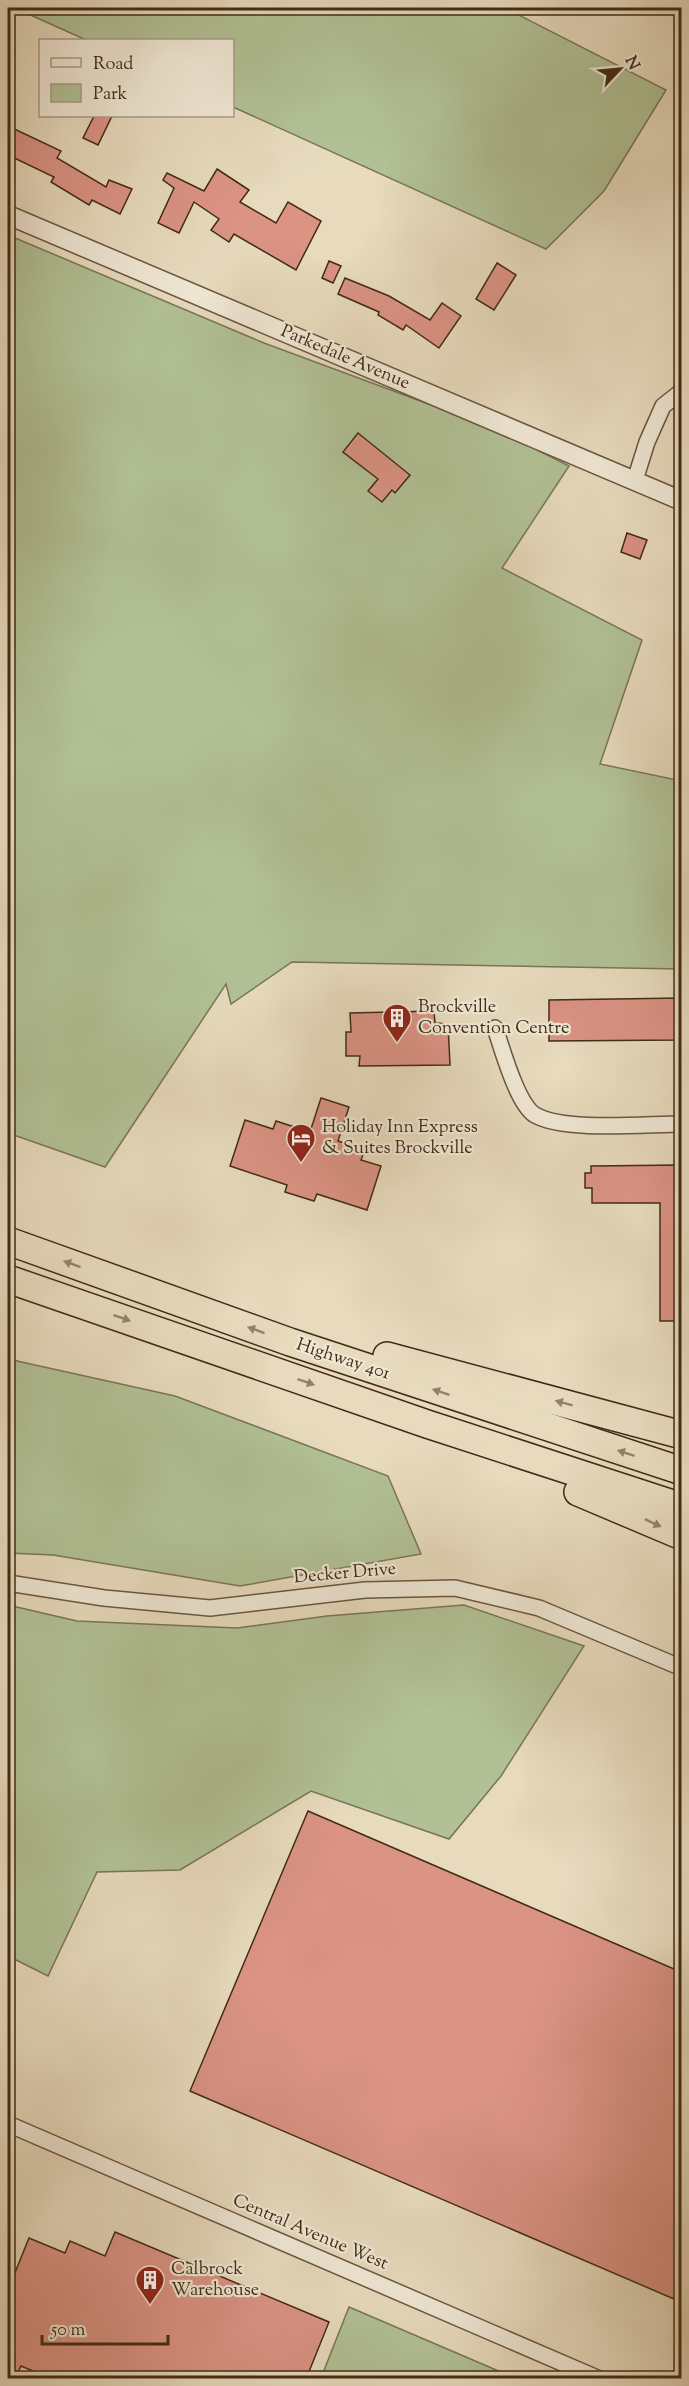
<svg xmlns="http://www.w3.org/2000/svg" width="689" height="2386" viewBox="0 0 689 2386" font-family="'Sorts Mill Goudy',serif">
<rect width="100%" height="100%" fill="#e7dabd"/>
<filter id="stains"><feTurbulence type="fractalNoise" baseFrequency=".00333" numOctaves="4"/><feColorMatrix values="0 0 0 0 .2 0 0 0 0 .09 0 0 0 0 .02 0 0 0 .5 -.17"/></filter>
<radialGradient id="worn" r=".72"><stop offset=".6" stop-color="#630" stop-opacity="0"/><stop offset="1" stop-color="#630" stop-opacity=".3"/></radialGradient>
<g fill="#b1c195" stroke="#797654" stroke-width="1.5">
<path d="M15,8H505L666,90L604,191L546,249L233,107L232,40H86Z"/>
<path d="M8,235L264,343L496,429L569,466L502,568L642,640L600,764L682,781L681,969L292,962L231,1004L226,984L105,1167L8,1133Z"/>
<path d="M8,1359L175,1396L388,1476L421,1554L240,1586L53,1555L8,1553Z"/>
<path d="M8,1605L77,1621L237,1628L327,1616L464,1605L584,1646L501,1776L449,1839L311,1791L180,1870L97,1872L48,1976L8,1956Z"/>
<path d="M349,2307L515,2378H321Z"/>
</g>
<g fill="#db9384" stroke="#412b13" stroke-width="1.5">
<path d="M94,116H112L98,145L83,138Z"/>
<path d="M8,126L61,151L57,158L106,187L109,180L132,189L120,214L92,200L89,205L51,182L54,177L8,155Z"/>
<path d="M217,169L249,190L240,202L276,223L288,202L321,221L296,270L234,234L229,242L211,230L219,219L194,202L179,233L158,223L174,188L163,180L167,173L204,191Z"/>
<path d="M329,261L341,266L333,283L322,278Z"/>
<path d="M497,263L516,275L494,310L476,299Z"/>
<path d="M345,278L389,296L430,320L442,303L461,316L439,348L406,325L403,330L378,315L379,312L338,294Z"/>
<path d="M358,433L410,475L395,493L392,490L382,502L368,491L378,479L343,452Z"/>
<path d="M627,533L647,540L640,559L621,552Z"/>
<path d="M681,998V1040L549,1041V1000Z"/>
<path d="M434,1011L435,1023L448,1024L450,1065L359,1066L360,1056H346V1032H351L350,1013Z"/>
<path d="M321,1098L349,1107L338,1141L347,1144L345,1149L363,1155L361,1160L381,1166L367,1210L317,1194L314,1201L285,1192L287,1185L230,1166L245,1120L273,1129L276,1121L310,1132Z"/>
<path d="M681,1165V1321H660V1203H592V1188H585V1173H591V1166Z"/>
<path d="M308,1811L681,1972V2302L190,2091Z"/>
<path d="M115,2232L329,2322L306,2379H52L21,2366L15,2379H8V2290L29,2238L65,2253L70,2241L105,2256Z"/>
</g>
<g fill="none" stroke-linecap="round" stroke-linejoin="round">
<g stroke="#6a573e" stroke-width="18">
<g id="minor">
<path d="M635,480L647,442L663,406L682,391"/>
<path d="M495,1028C502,1048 517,1104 535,1115C565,1132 645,1124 682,1124"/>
<path d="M8,1583L104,1598L210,1608L365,1590L455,1588L539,1608L675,1665"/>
<path d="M8,2124L597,2378"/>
</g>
</g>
<g stroke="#6a573e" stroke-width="21">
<path id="tertiary" d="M8,215L682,501"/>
</g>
<g stroke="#412b13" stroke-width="30">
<g id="motorway">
<path d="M8,1241L290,1342L682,1471"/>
<path d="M8,1279L427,1424L682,1507"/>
<path d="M387,1356L682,1435"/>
<path d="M578,1492L682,1536"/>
</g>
</g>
<use href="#minor" stroke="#efe7d4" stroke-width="15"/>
<use href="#tertiary" stroke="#efe7d4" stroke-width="18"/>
<use href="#motorway" stroke="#e7dabd" stroke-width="27"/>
</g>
<defs><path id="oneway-solid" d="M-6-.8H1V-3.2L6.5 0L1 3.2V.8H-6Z" transform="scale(1.5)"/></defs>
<g fill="#948268">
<use href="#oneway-solid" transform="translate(72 1264) rotate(-160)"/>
<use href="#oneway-solid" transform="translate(122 1318) rotate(19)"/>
<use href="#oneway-solid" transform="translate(256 1330) rotate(-160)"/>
<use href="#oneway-solid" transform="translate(306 1382) rotate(19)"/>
<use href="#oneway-solid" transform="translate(441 1392) rotate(-162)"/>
<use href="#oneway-solid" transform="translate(564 1403) rotate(-165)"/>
<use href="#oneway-solid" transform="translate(626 1453) rotate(-162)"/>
<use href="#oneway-solid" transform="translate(653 1523) rotate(25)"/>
</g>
<defs>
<g id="building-pin" transform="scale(1.5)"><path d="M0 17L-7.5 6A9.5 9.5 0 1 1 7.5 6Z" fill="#8f2418" stroke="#efe7d4"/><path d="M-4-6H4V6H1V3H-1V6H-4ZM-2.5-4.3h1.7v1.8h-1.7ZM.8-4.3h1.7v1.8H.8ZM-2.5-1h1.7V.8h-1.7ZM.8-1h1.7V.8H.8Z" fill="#fff"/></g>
<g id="hotel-pin" transform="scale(1.5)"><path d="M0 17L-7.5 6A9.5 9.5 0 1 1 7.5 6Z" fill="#8f2418" stroke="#efe7d4"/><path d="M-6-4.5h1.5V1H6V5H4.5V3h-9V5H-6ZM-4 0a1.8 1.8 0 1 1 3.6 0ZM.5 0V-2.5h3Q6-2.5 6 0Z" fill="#fff"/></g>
</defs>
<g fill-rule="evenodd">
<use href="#building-pin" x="397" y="1018"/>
<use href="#hotel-pin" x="301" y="1138"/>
<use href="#building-pin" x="150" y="2280"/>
</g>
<g text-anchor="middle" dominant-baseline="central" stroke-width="4.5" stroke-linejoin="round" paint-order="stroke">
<g font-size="18" fill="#412b13" stroke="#efe7d4">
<text transform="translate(345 358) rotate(23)">Parkedale Avenue</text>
<text transform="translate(343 1360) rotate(18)">Highway 401</text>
<text transform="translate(345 1574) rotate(-5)">Decker Drive</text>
<text transform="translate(310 2233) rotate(23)">Central Avenue West</text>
</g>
<g font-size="18" fill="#412b13" stroke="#efe7d4" text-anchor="start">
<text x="418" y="1008">Brockville<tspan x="418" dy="21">Convention Centre</tspan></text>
<text x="322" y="1128">Holiday Inn Express<tspan x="322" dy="21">&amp; Suites Brockville</tspan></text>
<text x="171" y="2270">Calbrock<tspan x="171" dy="21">Warehouse</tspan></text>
</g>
</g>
<rect width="689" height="2386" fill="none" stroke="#e7dabd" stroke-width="30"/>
<rect x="9" y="9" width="671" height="2368" fill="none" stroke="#412b13" stroke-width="3"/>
<rect x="15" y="15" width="659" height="2356" fill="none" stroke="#412b13" stroke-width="1.5"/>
<rect x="39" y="39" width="195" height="78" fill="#efe7d4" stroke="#a99c87" stroke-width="1.5"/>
<rect x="51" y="58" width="30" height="9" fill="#efe7d4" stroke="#a99c87" stroke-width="1.5"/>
<text x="93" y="69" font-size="18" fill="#412b13">Road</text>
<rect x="51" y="84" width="30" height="18" fill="#b1c195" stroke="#a99c87" stroke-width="1.5"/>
<text x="93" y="99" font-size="18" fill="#412b13">Park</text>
<g transform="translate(620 69) rotate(64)" stroke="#efe7d4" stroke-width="4.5" paint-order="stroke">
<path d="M0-4.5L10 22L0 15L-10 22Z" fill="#412b13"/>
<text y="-9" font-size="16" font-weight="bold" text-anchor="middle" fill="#412b13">N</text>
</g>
<path d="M42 2335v9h126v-9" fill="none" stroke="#412b13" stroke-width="3"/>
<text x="51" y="2335" font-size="18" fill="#412b13" stroke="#efe7d4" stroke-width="4.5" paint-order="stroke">50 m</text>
<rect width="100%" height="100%" filter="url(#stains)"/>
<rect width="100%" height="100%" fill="url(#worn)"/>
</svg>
